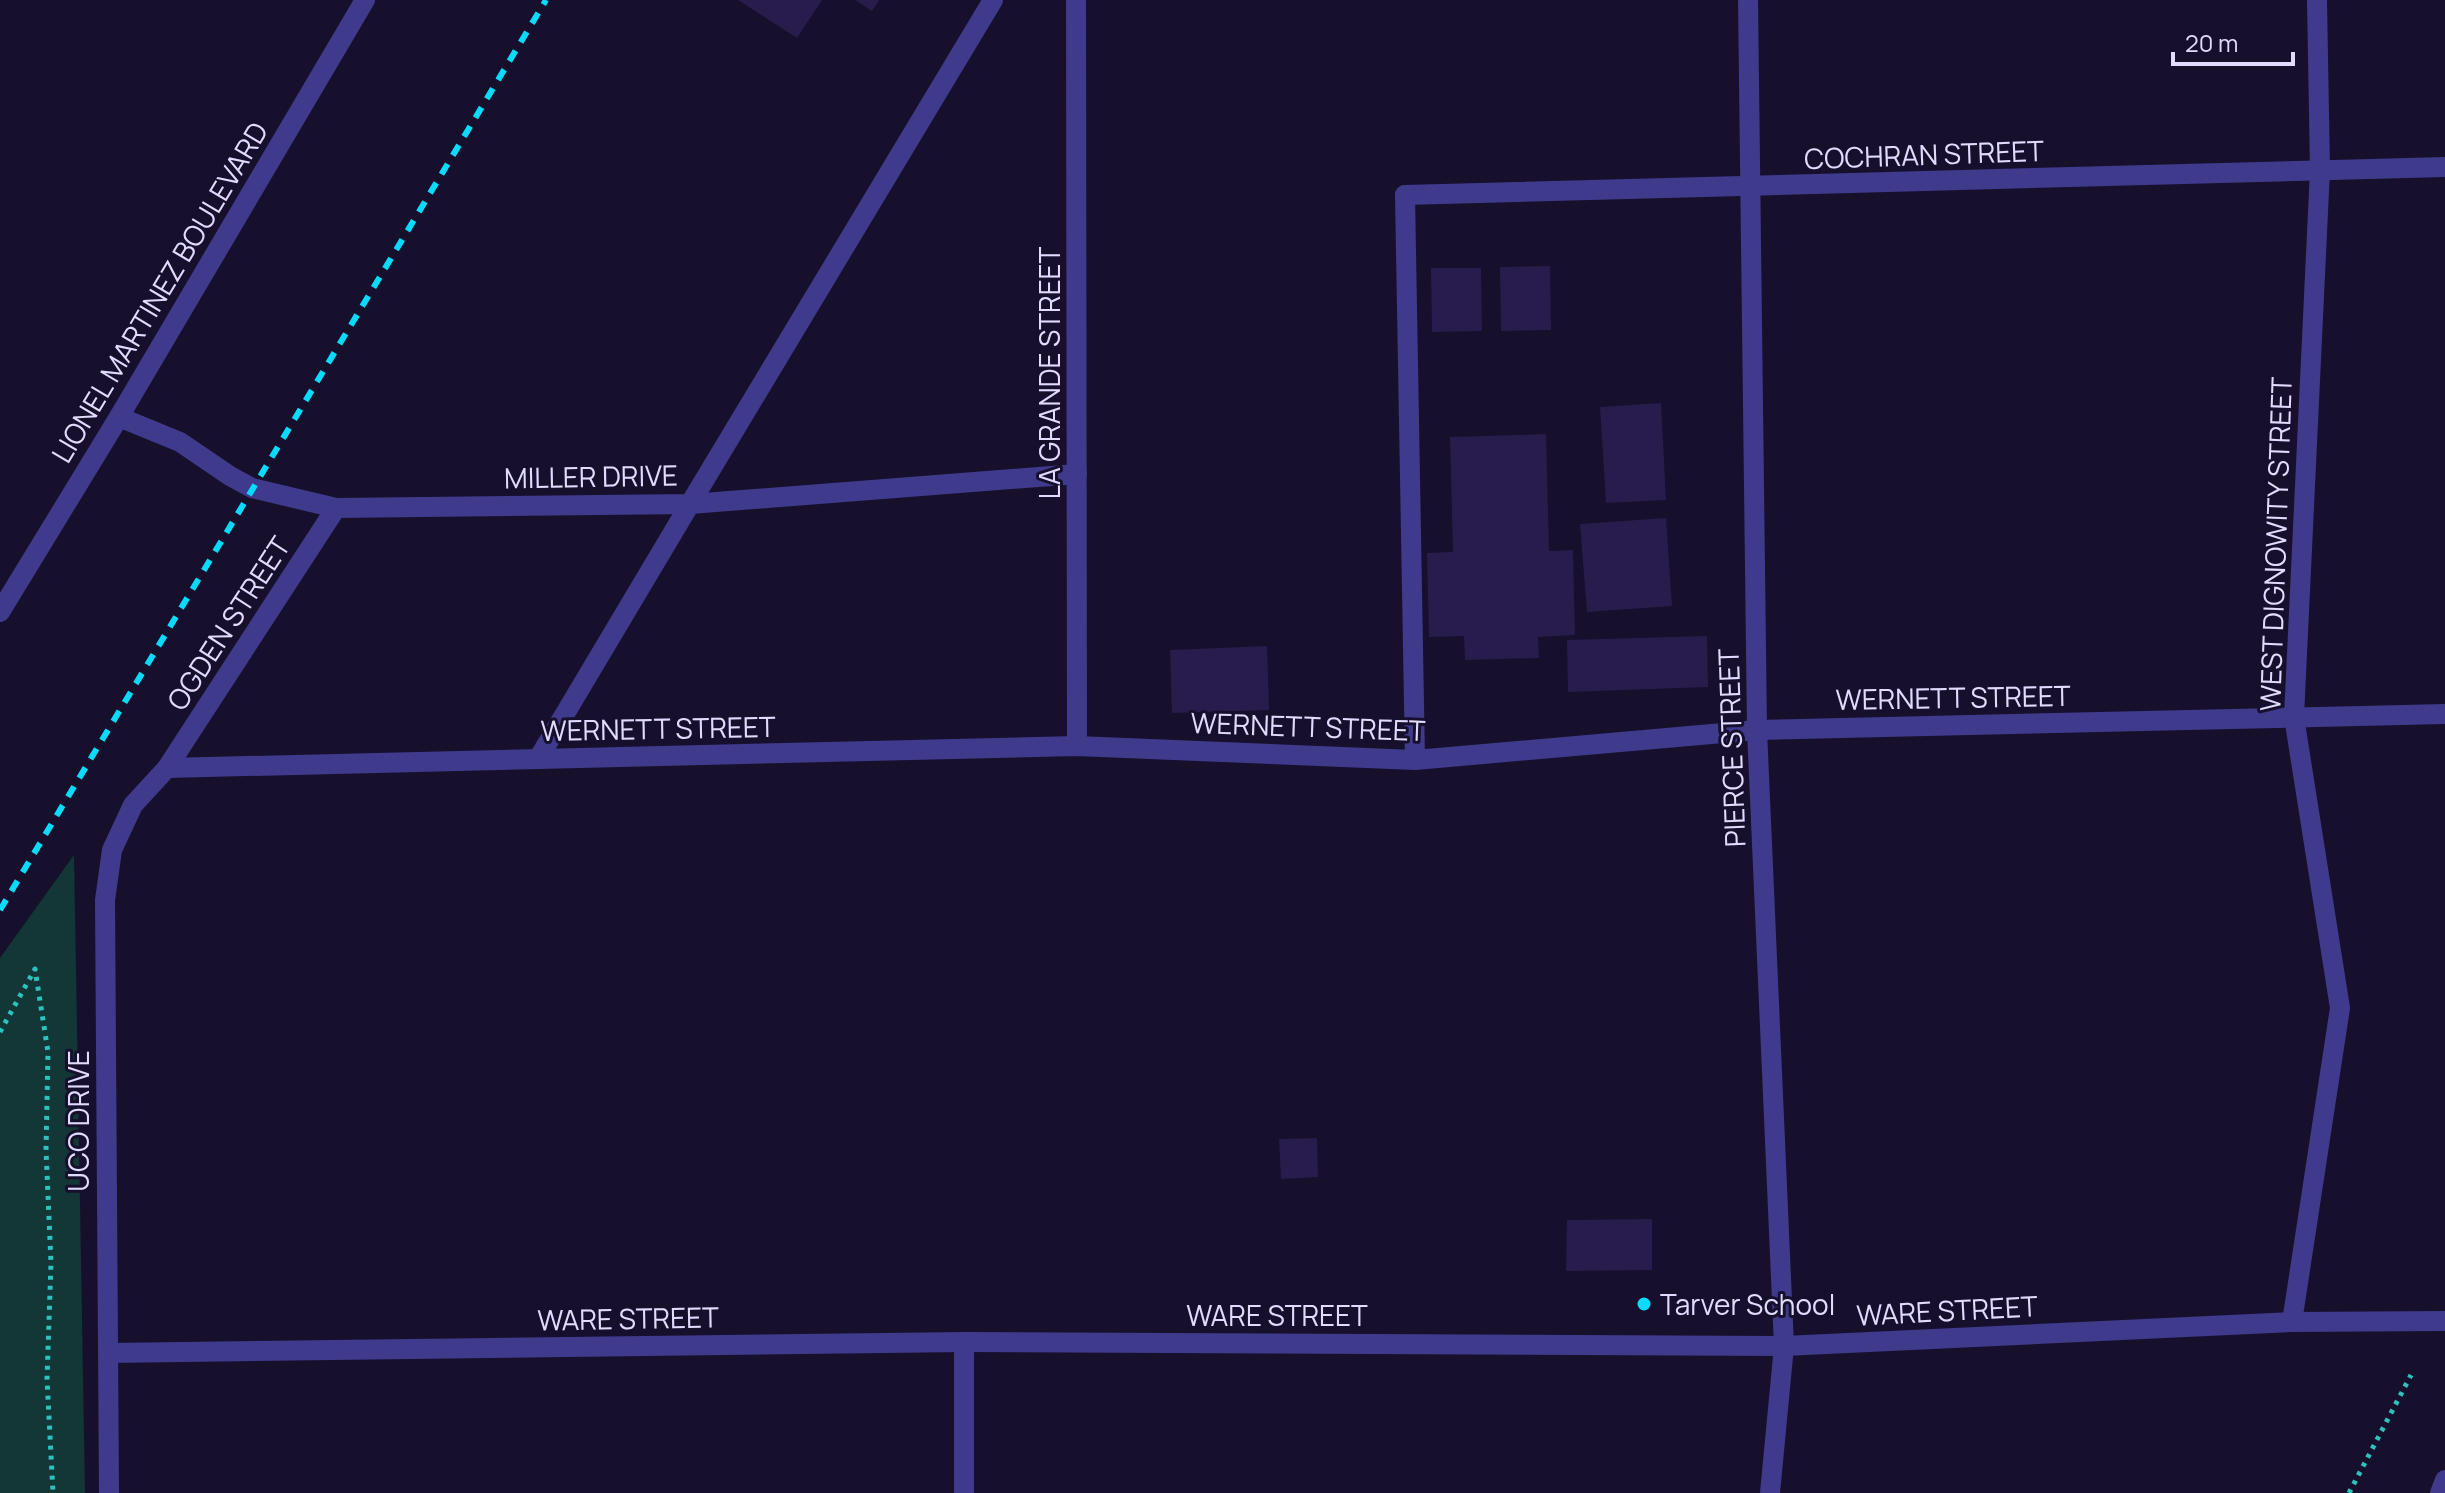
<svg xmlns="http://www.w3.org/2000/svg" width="2445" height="1493" viewBox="0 0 2445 1493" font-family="Manrope,sans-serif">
<rect width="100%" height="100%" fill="#16102c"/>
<path fill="#133636" d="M74,855L85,1493H0V958Z"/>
<g fill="#281c4d">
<path d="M738,0H822L797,38Z"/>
<path d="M855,0H879L872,11Z"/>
<path d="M1550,266L1551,330L1501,331L1500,267Z"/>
<path d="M1431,268H1481L1482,331L1432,332Z"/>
<path d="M1661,403L1666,500L1606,503L1600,407Z"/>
<path d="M1546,434L1549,551L1573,550L1575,635L1538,637L1539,658L1465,660L1464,636L1429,637L1427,553L1453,552L1450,437Z"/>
<path d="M1666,518L1672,606L1587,612L1580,524Z"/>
<path d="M1707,636L1708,687L1568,692L1567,640Z"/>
<path d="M1267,646L1269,710L1172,713L1170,650Z"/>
<path d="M1317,1138L1318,1177L1281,1179L1279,1139Z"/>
<path d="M1652,1219V1270L1566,1271L1567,1220Z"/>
</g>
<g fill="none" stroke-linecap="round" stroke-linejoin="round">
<g stroke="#2cc2bf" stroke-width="5" stroke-dasharray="4 6" stroke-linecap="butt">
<path d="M0,1032L35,969L48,1052L46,1150L51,1263L47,1379L53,1493"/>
<path d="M2349,1493L2411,1375"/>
</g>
<path stroke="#403a8c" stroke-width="20" d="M1405,195L1415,760"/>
<g stroke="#403a8c" stroke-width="20">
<path d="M1076,0L1077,746"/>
<path d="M1748,0L1757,730L1784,1346L1770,1493"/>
<path d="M1405,195L2445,167"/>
<path d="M119,417L180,442L230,476L252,488L336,508L690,504L993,0"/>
<path d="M0,612L119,417L365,0"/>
<path d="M538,759L690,504L1077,474"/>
<path d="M167,768L1077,746L1415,760L1757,730L2445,714"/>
<path d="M2292,1322L2340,1008L2294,717L2320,170L2317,0"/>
<path d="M108,1353L964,1342L1784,1346L2292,1322L2445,1321"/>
<path d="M109,1493L105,900L112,850L133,805L167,768L336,508"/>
<path d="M964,1493V1342"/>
<path d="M2440,1493L2445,1480"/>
</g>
<path stroke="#07dcff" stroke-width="6" stroke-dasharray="12 10" stroke-linecap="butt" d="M0,910L546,0"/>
</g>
<circle fill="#07dcff" stroke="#16102c" stroke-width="3" cx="1644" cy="1304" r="8"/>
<g text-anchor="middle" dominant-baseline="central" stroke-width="6" stroke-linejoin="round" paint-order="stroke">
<g font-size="28" fill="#e1dbff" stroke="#16102c">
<text transform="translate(1924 154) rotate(-2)">COCHRAN STREET</text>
<text transform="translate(159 292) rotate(-59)">LIONEL MARTINEZ BOULEVARD</text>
<text transform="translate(1049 373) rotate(-90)">LA GRANDE STREET</text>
<text transform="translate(591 476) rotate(-1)">MILLER DRIVE</text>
<text transform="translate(2275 544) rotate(-88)">WEST DIGNOWITY STREET</text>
<text transform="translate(228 623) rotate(-57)">OGDEN STREET</text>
<text transform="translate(1953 697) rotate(-1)">WERNETT STREET</text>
<text transform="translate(1308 726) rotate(2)">WERNETT STREET</text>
<text transform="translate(658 728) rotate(-1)">WERNETT STREET</text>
<text transform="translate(1731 748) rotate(-92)">PIERCE STREET</text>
<text transform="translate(78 1121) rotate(-90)">UCO DRIVE</text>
<text transform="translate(1947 1310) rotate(-3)">WARE STREET</text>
<text x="1277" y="1315">WARE STREET</text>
<text transform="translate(628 1318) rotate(-1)">WARE STREET</text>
</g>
<g font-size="28" fill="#e1dbff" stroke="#16102c" text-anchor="start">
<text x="1660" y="1304">Tarver School</text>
</g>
</g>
<path d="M2173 52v12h120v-12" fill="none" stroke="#e1dbff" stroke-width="4"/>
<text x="2185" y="52" font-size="24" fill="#e1dbff" stroke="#16102c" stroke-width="6" paint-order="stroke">20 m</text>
</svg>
